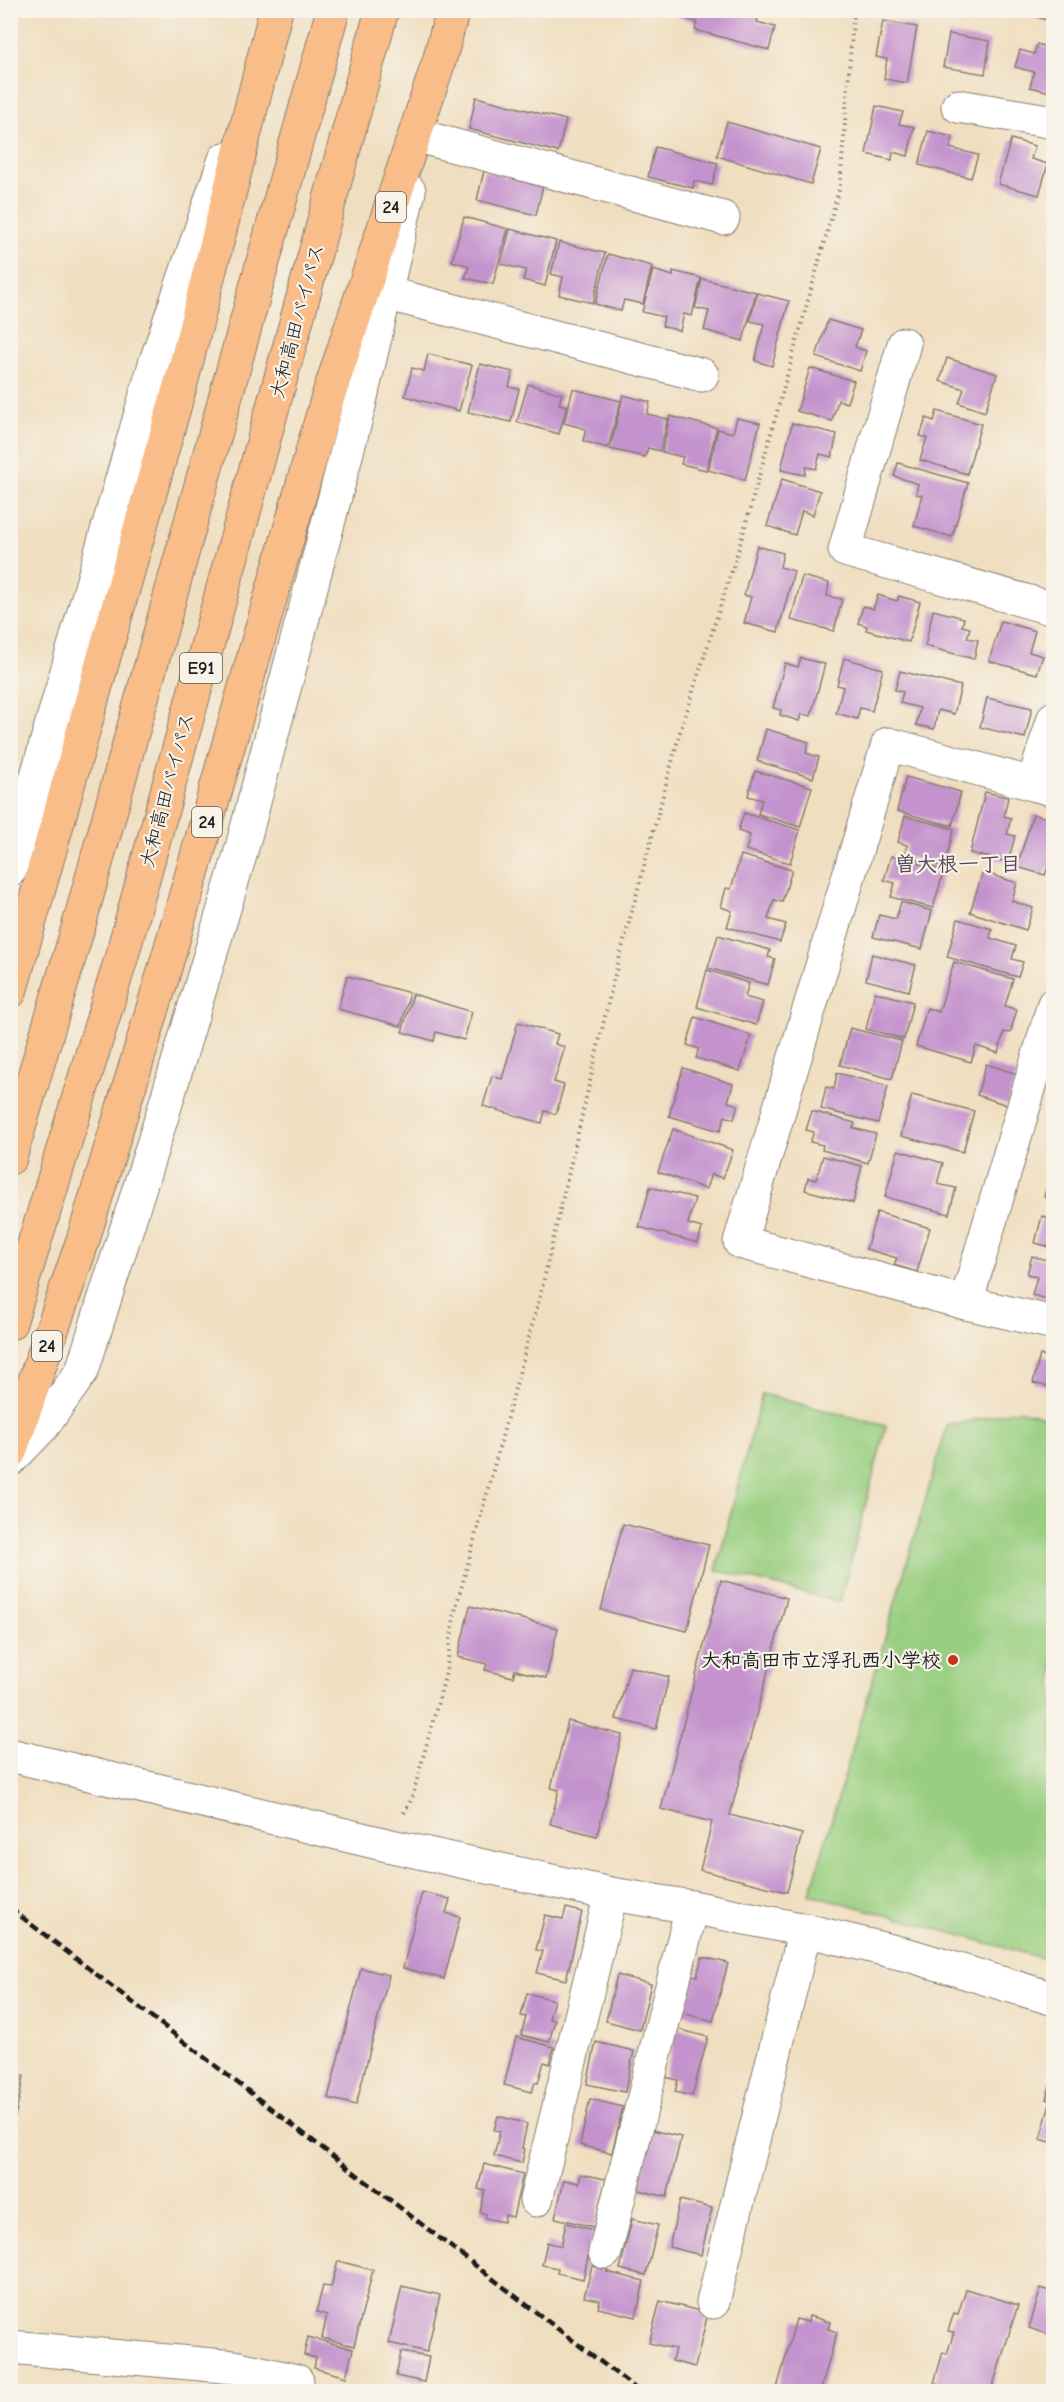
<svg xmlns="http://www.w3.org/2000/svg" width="1064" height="2402" viewBox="0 0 1064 2402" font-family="'Comic Neue','Klee One',sans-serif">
<rect width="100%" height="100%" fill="#f7f3e8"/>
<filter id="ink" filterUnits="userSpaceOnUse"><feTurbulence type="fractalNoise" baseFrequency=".0167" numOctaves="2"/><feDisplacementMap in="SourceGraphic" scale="12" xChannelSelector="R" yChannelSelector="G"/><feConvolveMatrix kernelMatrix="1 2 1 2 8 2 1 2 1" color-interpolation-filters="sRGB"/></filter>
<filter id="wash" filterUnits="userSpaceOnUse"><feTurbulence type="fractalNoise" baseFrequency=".008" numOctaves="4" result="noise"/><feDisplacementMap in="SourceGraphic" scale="24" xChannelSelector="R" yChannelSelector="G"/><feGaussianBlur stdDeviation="1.35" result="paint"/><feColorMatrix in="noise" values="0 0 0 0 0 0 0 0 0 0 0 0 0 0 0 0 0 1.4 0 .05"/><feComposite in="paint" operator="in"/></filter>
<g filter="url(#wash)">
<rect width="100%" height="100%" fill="#f0dec0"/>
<g fill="#98ce7f" stroke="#5a754e" stroke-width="1.5">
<path d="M762,1394L886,1426L840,1602L716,1570Z"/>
<path d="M1018,1410L1053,1419V1961L810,1894L947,1426Z"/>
</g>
<g id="blocks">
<g fill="#c493ce">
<path d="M676,10H779L777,16L760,11L757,22L775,27L769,50L695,30L697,22L675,16Z"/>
<path d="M1016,10H1054V22L1016,11Z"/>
<path d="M883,21L917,27L907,83L884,79L887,59L876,57Z"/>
<path d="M949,34L990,41L985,74L943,67Z"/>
<path d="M1037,44L1054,49V93L1030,87L1034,72L1015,67L1020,50L1034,54Z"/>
<path d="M476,97L566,120L558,152L469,129Z"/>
<path d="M876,106L903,112L899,124L914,127L908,156L893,152L892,160L866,154Z"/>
<path d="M727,122L821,149L811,184L717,156Z"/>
<path d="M928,131L953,137L950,148L978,155L971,178L919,165Z"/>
<path d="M1011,139L1035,146L1031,159L1048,164L1039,195L998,184Z"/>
<path d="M655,147L718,163L712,185L694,181L693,188L648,177Z"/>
<path d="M484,171L543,186L536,215L477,200Z"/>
<path d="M464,217L508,229L493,284L465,278L469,266L452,261Z"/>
<path d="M510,229L556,241L545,286L523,280L526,270L501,264Z"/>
<path d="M559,242L605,253L593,303L559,295L563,277L551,274Z"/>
<path d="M608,254L652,266L643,304L624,300L621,311L595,304Z"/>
<path d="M653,270L673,276V271L701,278L692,316L684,314L680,331L662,326L664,317L642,312Z"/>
<path d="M702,279L756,292L743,341L704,330L709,311L695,308Z"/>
<path d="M757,293L789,301L772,366L755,361L764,324L750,321Z"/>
<path d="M828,320L861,330L855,347L866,351L860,371L816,357Z"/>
<path d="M428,354L472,365L459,411L405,396L412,368L424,371Z"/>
<path d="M947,358L997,374L985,412L959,403L964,389L940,381Z"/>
<path d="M480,364L513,372L509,387L519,389L511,422L468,412Z"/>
<path d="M810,368L854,381L847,403L838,400L832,421L797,411Z"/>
<path d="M528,384L562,394L559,404L567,406L559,434L517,422Z"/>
<path d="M573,389L621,401L608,448L583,441L586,429L564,423Z"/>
<path d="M623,395L650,402L647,414L668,419L660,451L648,448L645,457L610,449Z"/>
<path d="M937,411L981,424L967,474L920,460L927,438L920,436L926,418L934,421Z"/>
<path d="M670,416L717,428L706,470L681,464L683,457L662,452Z"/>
<path d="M737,418L760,423L745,480L708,470L718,429L733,433Z"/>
<path d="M792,423L837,434L832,457L820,454L816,469L806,467L805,475L781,470Z"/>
<path d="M898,463L968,483L952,537L914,526L922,495L916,494L918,484L894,476Z"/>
<path d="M782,479L820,491L813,515L802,511L795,535L767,526Z"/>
<path d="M757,546L783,553L780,567L794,571L778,632L744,623L751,597L744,595Z"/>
<path d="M802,576L829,583L827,596L842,599L834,631L791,620Z"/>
<path d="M878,595L897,601L899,596L920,602L909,642L866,630L867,626L858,623L863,606L873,609Z"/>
<path d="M933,610L964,618L962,626L970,628L967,638L978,640L974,659L925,646Z"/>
<path d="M1001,621L1035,631L1029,652L1043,656L1037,674L989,661Z"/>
<path d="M801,658L825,664L811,716L801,714L799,721L780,715L781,710L773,708L785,663L798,667Z"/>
<path d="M844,658L883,669L872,711L860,708L857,719L836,713L843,687L837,685Z"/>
<path d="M900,671L961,686L954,714L938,710L934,729L916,725L920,708L900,703L903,692L895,690Z"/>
<path d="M987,698L1032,708L1025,738L980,727Z"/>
<path d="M766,729L809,742L806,753L819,757L813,778L757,761Z"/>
<path d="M755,771L812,787L800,827L758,814L762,800L748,796Z"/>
<path d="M906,777L961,792L952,826L897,811Z"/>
<path d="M985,792L1008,797L1004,816L1011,818L1007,834L1015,836L1008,862L970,853Z"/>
<path d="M744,813L800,830L790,863L746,850L750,835L738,831Z"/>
<path d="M1033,814L1054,820V868L1048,867L1045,875L1017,867Z"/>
<path d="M905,816L954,829L944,867L904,856L907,845L898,842Z"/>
<path d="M741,855L792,870L782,902L774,900L768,919L786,924L780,942L727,927L732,911L721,907L726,888L731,889Z"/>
<path d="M891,856L944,870L933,908L891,897L895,883L884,880Z"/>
<path d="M983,872L1017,883L1012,901L1033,908L1026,930L970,912Z"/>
<path d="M901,902L932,911L922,949L873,937L879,915L896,919Z"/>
<path d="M958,919L992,929L990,938L1016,946L1012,959L1023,962L1018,977L947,957Z"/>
<path d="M718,935L770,950L768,957L775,959L768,985L708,968Z"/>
<path d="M872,954L916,965L909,991L866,980Z"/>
<path d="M954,962L1013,979L1005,1006L1017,1010L1010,1033L1004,1032L998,1053L976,1046L971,1062L916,1046L927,1008L939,1012Z"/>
<path d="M707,970L749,983L745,997L763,1002L756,1025L697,1007Z"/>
<path d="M347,976L410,993L401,1026L338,1009Z"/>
<path d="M875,992L913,1002L904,1039L866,1029Z"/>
<path d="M413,994L472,1012L464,1040L436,1032L434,1041L402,1032Z"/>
<path d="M695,1017L751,1035L740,1071L696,1058L699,1049L687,1045Z"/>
<path d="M518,1022L558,1034L555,1044L565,1047L554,1082L564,1085L556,1114L545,1111L542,1123L483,1106L492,1076L502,1079Z"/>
<path d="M850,1028L902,1041L892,1079L840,1065Z"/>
<path d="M986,1064L1017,1074L1007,1105L977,1095Z"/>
<path d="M683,1068L733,1084L728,1102L738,1105L734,1119L725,1116L720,1131L669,1116Z"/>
<path d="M837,1073L888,1086L878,1123L821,1109L826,1087L834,1089Z"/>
<path d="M912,1095L974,1111L963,1152L901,1136Z"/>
<path d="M812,1111L855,1123L853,1128L876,1134L868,1163L822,1150L823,1145L810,1142L814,1132L806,1130Z"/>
<path d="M673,1129L733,1150L723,1178L711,1174L706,1189L658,1172Z"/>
<path d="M898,1150L943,1163L937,1184L956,1188L949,1214L885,1197Z"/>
<path d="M823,1156L862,1166L853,1203L805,1190L808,1178L816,1180Z"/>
<path d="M1049,1178L1054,1179V1199L1044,1197Z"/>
<path d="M650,1187L695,1198L688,1224L702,1228L698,1243L639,1227Z"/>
<path d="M877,1212L930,1228L917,1272L894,1265L897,1258L866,1249Z"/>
<path d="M1042,1216L1054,1219V1248L1035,1243Z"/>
<path d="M1032,1256L1054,1262V1301L1032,1295L1037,1277L1027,1274Z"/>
<path d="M1040,1355L1054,1359V1388L1033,1383Z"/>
<path d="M623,1524L709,1545L687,1631L601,1610Z"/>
<path d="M721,1580L787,1598L730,1815L802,1834L787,1892L700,1870L712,1822L661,1809Z"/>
<path d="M470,1606L558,1628L546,1678L515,1670L513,1677L485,1670L487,1664L458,1657Z"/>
<path d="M630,1667L669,1677L656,1729L616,1719Z"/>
<path d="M568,1721L622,1735L597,1836L550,1824L559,1790L551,1788Z"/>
<path d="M422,1892L450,1899L446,1913L460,1917L444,1979L403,1968Z"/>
<path d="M566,1908L582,1912L566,1980L537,1973L543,1951L536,1950L545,1915L563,1919Z"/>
<path d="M702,1957L728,1963L713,2021L682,2013L691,1975L697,1976Z"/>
<path d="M361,1968L389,1975L356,2105L328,2098Z"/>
<path d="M617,1975L651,1984L640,2030L606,2021Z"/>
<path d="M527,1993L554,2000L549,2019L555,2020L549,2042L521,2035L526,2017L521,2016Z"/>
<path d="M677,2029L708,2037L692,2096L675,2092L678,2080L665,2077Z"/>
<path d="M516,2037L554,2047L550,2064L544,2062L538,2083L535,2082L532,2092L504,2085Z"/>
<path d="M596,2042L634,2051L625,2092L587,2084Z"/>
<path d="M10,2073L24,2076L15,2117L10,2116Z"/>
<path d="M1053,2076H1054V2143L1040,2139L1051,2101L1046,2099Z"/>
<path d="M590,2099L623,2107L612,2153L580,2145Z"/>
<path d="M498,2116L527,2124L522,2148L525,2149L522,2163L494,2156L500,2131L494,2130Z"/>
<path d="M652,2130L681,2137L667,2197L638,2190Z"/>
<path d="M484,2164L523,2174L513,2217L505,2215L504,2222L485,2218L486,2214L480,2212L485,2191L478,2189Z"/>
<path d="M581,2174L606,2179L594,2227L555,2218L564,2180L579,2183Z"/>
<path d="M680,2200L712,2208L701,2255L669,2247Z"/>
<path d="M632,2219L658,2225L646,2275L620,2269Z"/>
<path d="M566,2223L594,2230L583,2279L557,2273L558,2268L542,2265L547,2242L561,2246Z"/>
<path d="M338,2261L373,2270L354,2346L322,2338L327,2315L316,2312L323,2286L331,2287Z"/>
<path d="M592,2266L608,2270L607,2272L644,2281L636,2317L598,2308L600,2300L584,2297Z"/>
<path d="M402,2286L440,2295L427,2352L389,2343Z"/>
<path d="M1041,2288L1054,2292V2336L1029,2328Z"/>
<path d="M966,2289L1018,2305L991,2392H936L938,2385L934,2383L943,2352L947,2354L954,2332L948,2331L954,2313L958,2314Z"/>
<path d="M660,2301L708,2313L695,2367L672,2361L675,2349L649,2343Z"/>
<path d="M809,2316L830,2322L828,2329L837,2332L820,2392H776L796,2319L808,2322Z"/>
<path d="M308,2337L353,2349L346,2377L314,2368L316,2358L304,2355Z"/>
<path d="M401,2352L429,2357L424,2382L396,2376Z"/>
</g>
</g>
</g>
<g filter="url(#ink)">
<use href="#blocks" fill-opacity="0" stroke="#867d6e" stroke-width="1.5"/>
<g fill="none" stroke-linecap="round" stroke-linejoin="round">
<g stroke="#867d6e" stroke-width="35">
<g id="minor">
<path d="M958,106L1054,122"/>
<path d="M422,137L723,218"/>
<path d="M385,293L702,375"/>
<path d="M904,344L845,550L1047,607L1054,606"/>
<path d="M1054,718L1033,784L1054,790"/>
<path d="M10,870L155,364L225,159"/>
<path d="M1054,1004L966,1303L1054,1323"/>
<path d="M966,1303L740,1242L888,744L1033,784"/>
<path d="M10,1460L43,1426L82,1371L162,1116L240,855L358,410L409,191"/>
<path d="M10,1755L387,1845L611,1894L692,1907L805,1930L912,1956L1054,1999"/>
<path d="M536,2200L611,1894"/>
<path d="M605,2252L692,1907"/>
<path d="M713,2302L805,1930"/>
<path d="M10,2347L235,2367L297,2381L295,2392"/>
</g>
</g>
<g stroke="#867d6e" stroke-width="35">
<g id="highway">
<path d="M10,992L184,372L276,10"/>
<path d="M10,1158L78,928L333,10"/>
<path d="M10,1323L121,959L382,10"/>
<path d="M10,1452L83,1240L163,975L326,403L439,61L453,10"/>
</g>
</g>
<path stroke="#867d6e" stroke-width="4" stroke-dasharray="1.5 4.5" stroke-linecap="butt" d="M404,1813L412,1798L446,1673L455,1611L540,1296L613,982L680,732L739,548L840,186L853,20L855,10"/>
<use href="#minor" stroke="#fff" stroke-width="33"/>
<use href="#highway" stroke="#f8bd89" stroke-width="33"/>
<path stroke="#1c1c1c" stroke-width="4.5" stroke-dasharray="9 4.5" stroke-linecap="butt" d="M10,1908L640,2392"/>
</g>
</g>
<circle fill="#c8321e" stroke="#f7f3e8" stroke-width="2" cx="953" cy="1660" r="6"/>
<g text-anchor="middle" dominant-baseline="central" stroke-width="4.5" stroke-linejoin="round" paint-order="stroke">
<g fill="#f7f3e8" stroke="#5e5c59" stroke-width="1.5">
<rect x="376" y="192" width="30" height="30" rx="4.5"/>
<rect x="180" y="653" width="42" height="30" rx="4.5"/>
<rect x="192" y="807" width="30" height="30" rx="4.5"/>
<rect x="32" y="1331" width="30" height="30" rx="4.5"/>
</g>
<g font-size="18" font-weight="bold" fill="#1c1c1c">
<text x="391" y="207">24</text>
<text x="201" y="668">E91</text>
<text x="207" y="822">24</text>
<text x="47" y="1346">24</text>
</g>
<g font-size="20" fill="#1c1c1c" stroke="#f7f3e8">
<text transform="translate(297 321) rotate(-75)">大和高田バイパス</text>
<text transform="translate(167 790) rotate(-75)">大和高田バイパス</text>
</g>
<g font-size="20" font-weight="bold" fill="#1c1c1c" stroke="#f7f3e8" text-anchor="end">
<text x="941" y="1660">大和高田市立浮孔西小学校</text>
</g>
<g font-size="21" font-weight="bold" fill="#57465a" stroke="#f7f3e8">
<text x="958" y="864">曽大根一丁目</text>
</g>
</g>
<rect width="1064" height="2402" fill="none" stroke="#f7f3e8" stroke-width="36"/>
</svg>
